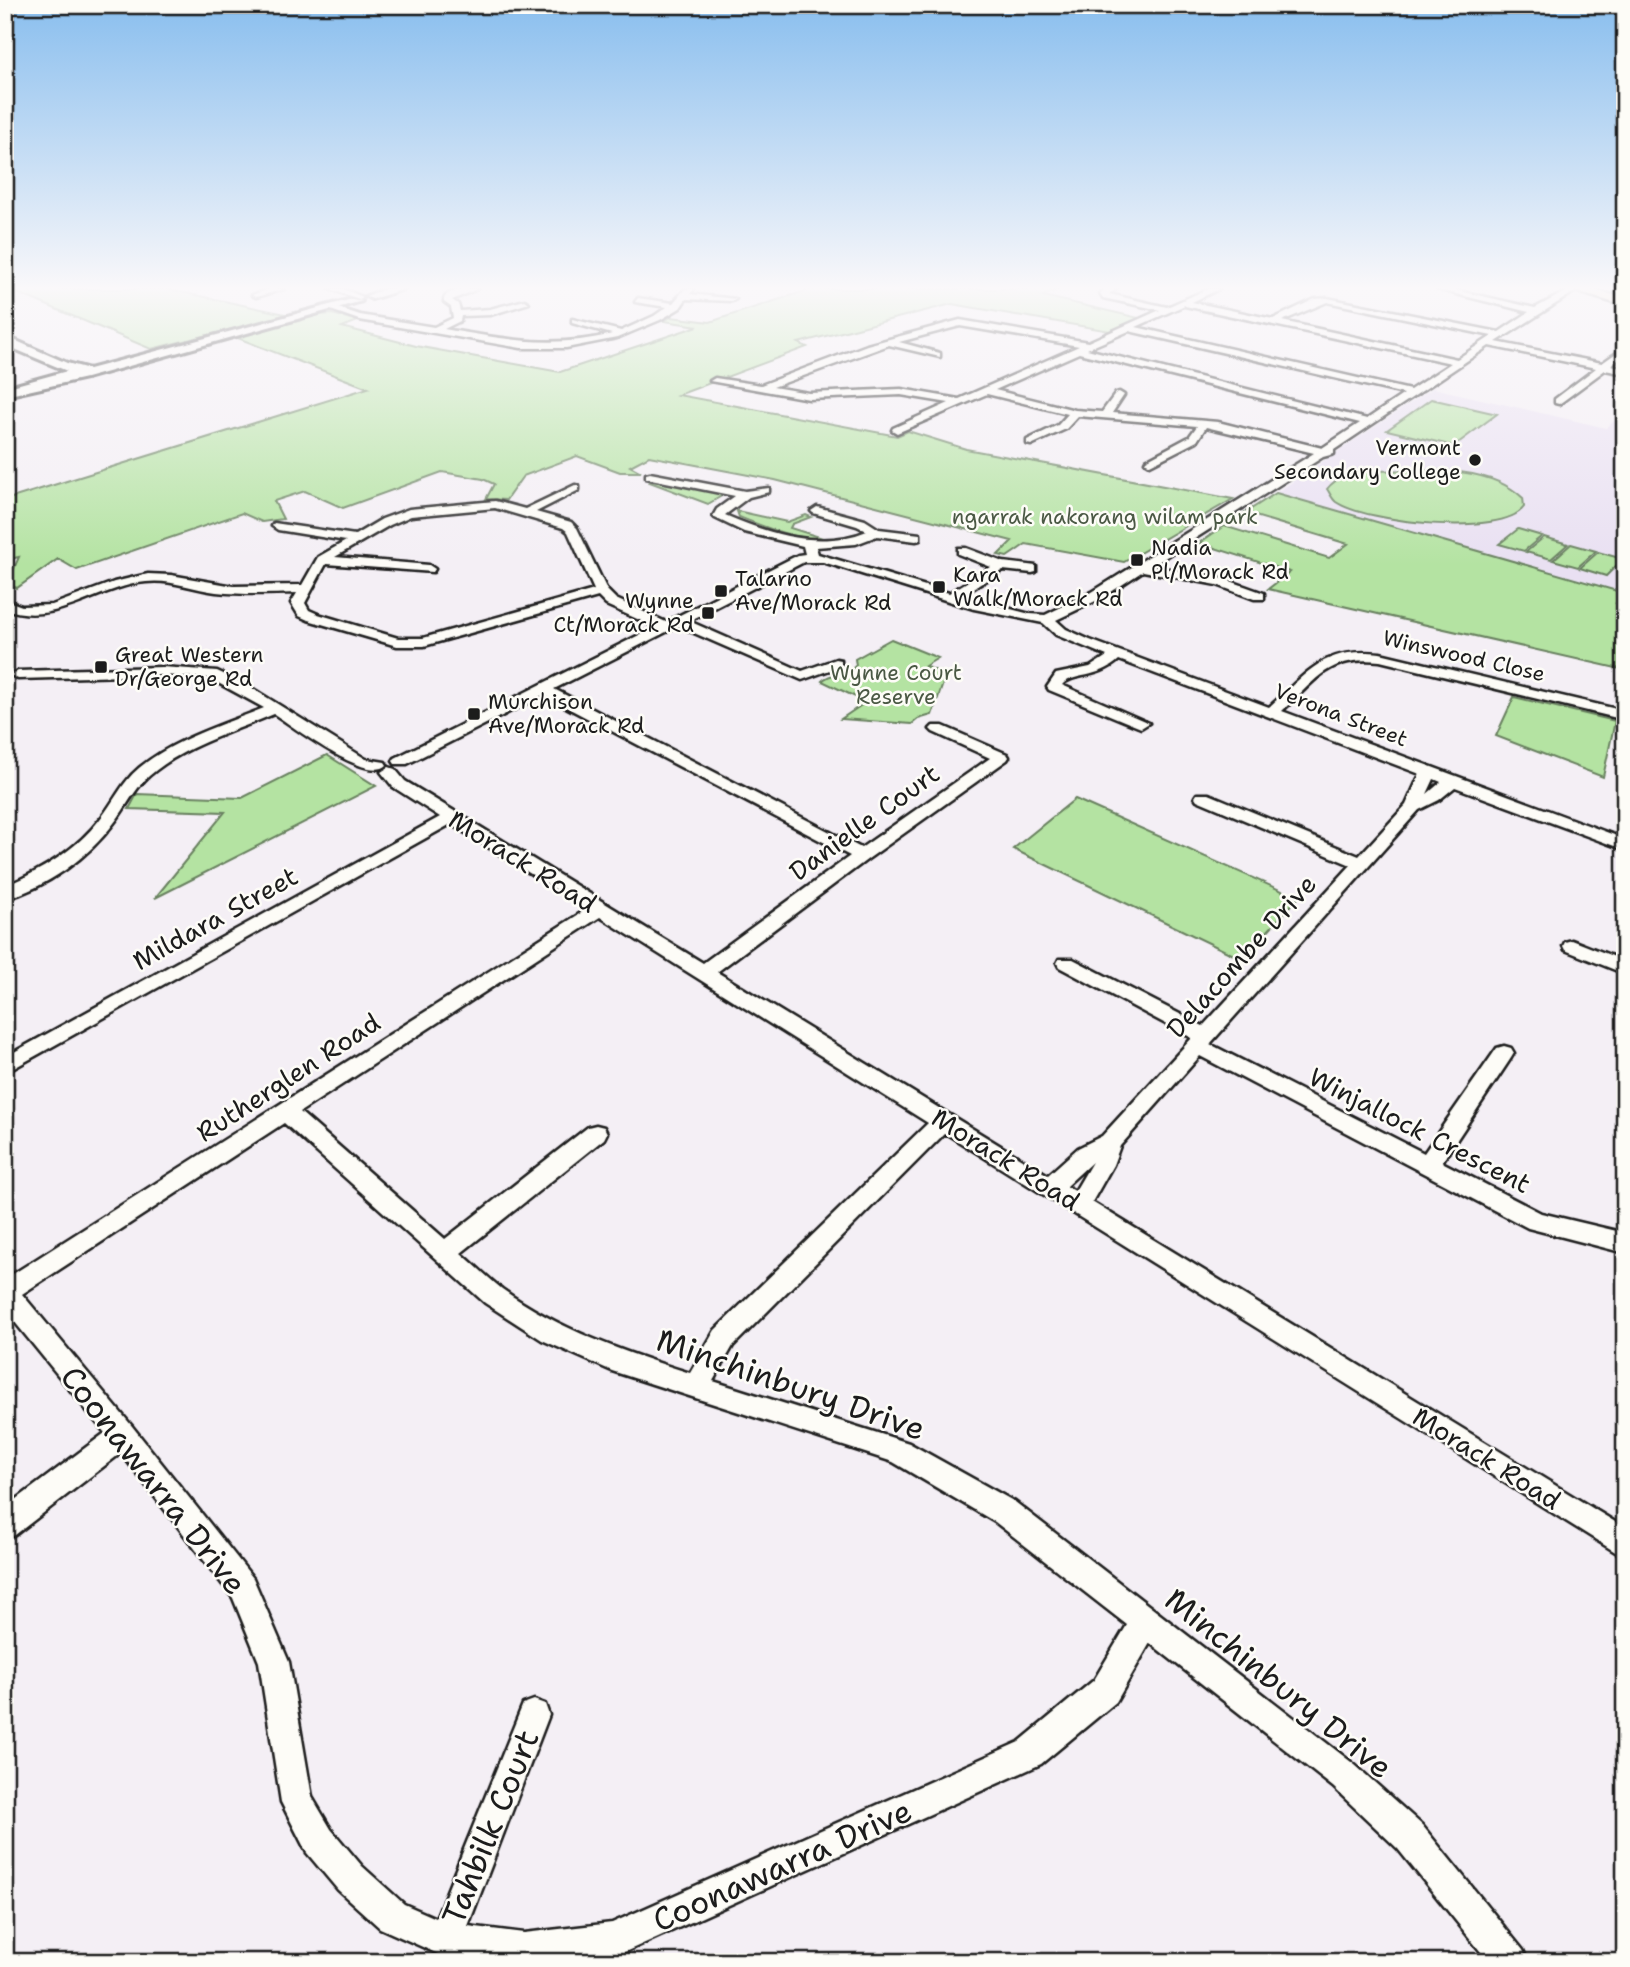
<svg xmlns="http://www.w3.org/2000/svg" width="1630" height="1967" viewBox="0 0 1630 1967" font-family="'Shantell Sans',sans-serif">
<rect width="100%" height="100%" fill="#f4eff5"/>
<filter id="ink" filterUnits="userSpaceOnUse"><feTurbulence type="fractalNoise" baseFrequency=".0143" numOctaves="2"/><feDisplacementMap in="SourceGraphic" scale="14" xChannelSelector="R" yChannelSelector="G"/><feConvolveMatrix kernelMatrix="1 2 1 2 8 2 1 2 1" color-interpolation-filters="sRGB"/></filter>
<g filter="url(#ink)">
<path fill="#e9e0f2" d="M1433,388L1606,428L1625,412L1624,593L1276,493Z"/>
<g fill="#b4e3a2" stroke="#68805f" stroke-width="2">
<path d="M8,289H167L290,315L151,349Z"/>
<path d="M811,289H1058L1043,296L1139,318L1110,331L952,304L798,343L807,347L678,395L897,436L908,431L966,449L1233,499L1124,562L1026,544L1007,557L998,555L1012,541L775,480L649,456L630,466L641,472H620L577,456L523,476L506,500L486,499L494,484L483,479L442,472L343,508L305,491L274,501L283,519L262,522L242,513L77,570L58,559L17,588L7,584L19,557L5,560V500L368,388L235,337L319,315L332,314L358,321L342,327L416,346L560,372L698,326L664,321L671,317L710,322Z"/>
<path d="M1431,399L1497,414L1454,446L1387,430Z"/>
<path d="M1368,471C1416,471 1486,462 1523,498L1524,507C1502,538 1365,522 1336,502C1332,499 1330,493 1327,489C1337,476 1353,473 1368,471Z"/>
<path d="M654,480L725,494L708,504L650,482Z"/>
<path d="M1276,493L1624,593L1616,603L1625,606V670L1268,589L1290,572L1199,543L1224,526L1329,558L1348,544L1245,513Z"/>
<path d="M737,511L787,522L806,515L811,517L792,524L790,528L826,539C796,540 767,528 739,517Z"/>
<path d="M1518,529L1542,536L1524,551L1499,544Z"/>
<path d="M1544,537L1568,544L1551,559L1526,552Z"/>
<path d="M1571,544L1596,551L1578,567L1553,560Z"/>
<path d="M1598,552L1623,559L1606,576L1580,568Z"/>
<path d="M891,639L938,658L925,666L946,675L932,715L918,719L912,724L841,719L866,702L822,681C832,671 848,676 856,665L855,659Z"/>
<path d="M1514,697L1615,721L1603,777L1496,736Z"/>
<path d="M327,755L376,786L155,898L225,812L129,809L137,794L242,798Z"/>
<path d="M1075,799L1298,898L1242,959L1013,849Z"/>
</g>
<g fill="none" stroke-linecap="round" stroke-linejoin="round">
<g stroke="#1c1c1c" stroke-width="5">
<g id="minor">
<path d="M270,289H284L256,297L252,295Z"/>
<path d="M330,289H343L363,297L359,299Z"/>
<path d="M463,289H477L452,300L458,304L460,311L490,309L525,300L529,303L490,315L461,316L460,321L444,329C504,339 552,349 612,334L572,323V319L621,331L654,316L667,307L635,302L638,298L673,303L685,289H694L690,294L736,299L732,301L686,299L680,308L660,320L617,338L566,348H521L359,320L325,308L329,305L360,315L434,327L453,318L451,307L444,302C443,293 455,291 463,289Z"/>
<path d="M1105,289H1116L1109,294L1167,307L1208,289H1219L1192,302L1273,319L1315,299L1327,298L1499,332L1529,312L1436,289H1451L1535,308L1571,289H1579L1496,342L1602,363L1625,347V355L1611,365L1625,368V374L1605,370L1559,404L1555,403V399L1596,368L1489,346L1334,450V454L1323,457L1152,566L1225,579L1264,593V599H1254L1217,585L1143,571L1102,598L1056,620L1066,629L1090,640L1269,707C1309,672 1322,647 1380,653L1625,711V720L1380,661C1327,656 1318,679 1282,711L1625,839V850L1455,787L1439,800L1419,810L1210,1044L1424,1153L1497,1048L1504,1046L1511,1048L1514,1053L1511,1058L1442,1162L1541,1213L1625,1233V1253L1528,1228L1200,1056L1120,1146L1113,1165L1092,1202L1625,1528V1558L945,1133L733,1346L713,1381L909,1443L1015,1502L1355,1765L1422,1825L1523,1950L1528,1962H1489L1398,1849L1333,1787L1150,1643L1116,1702L1041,1764L625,1952L613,1957L574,1962H480L445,1957L380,1928L338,1890L307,1853L281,1802L259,1662L233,1598L121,1453L15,1535L5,1539V1508L105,1433L5,1310V1279L587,909L451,824L5,1073V1057L440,817L393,787L381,772L389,767L395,769L405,781L703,963L850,856L543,695L407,764H395L393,761L395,758L655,627L606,605L598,597L424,646H397L308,620L299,616L291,603L297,593C270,594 243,595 216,592C192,589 170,579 146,582C96,587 57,627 5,609V600L22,606L52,605L114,582L148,574L171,575L234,586L302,585L318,557L346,541L278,530L272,526L274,523L355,535L382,519L409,509L495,501L525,509L575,485L579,486V490L536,512L571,522L577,528L607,590L616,599L666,622L798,555L805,554L803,546L744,532L715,518L713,516L717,509L735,496L646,478V474L650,473L745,491L769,488V492L749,497L725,515C769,534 820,550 867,531L857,526L813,513L811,511L817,507L865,520L879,529L920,534V540L916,541L877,536L856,544L816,547L818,554L949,593L991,567L958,554V548H966L1003,562L1036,566V572L1032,573L1003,570L961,596L1030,614L1045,615L1092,592L1314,453L1206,427L1197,441L1150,465L1145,462L1146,460L1189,437L1197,426L1078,416L1066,429L1031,445L1027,444V440L1058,425L1068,414L987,394L897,433L892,430L893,428L949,403L901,395L809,399L710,381L715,378L761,385L867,345L960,320L1088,342L1160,310L1103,298L1100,293ZM1327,302L1492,336L1457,359L1282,321ZM1185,305V306L1451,363L1410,390L1136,327ZM960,326L1079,346L959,399L901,389L809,393L773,387L889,345L940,357V353L899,342ZM1129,331L1404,394L1367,419L1087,349ZM1079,353L1360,423L1322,448L1218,422L1112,413L1124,395L1119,392L1116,393L1102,412L1075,410L995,390ZM495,508L563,528L568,532L594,590L423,638H398L318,614L309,610L305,603L326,564L433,572L435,569L429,565L335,557L390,525L411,516ZM804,562H823L974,609L1043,623L1056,635L1107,656L1090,667L1056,674L1047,687L1049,690L1136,726L1141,728L1149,723L1062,685C1072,673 1099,679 1119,660L1420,774L1406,805L1359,856L1209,794H1197L1195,797L1197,800L1351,865L1203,1026L1073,959H1059L1057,963L1059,967L1192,1038L1102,1136L1078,1148L1048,1175L717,972L868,859L1007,760L1009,757L1007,754L943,726H933L930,729L933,732L990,758L861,848L554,689L678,626L802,680L841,666V660L836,659L802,671L689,621ZM1434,779L1441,782L1427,794ZM600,917L928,1123L715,1330L690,1373C624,1352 559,1330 502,1289C488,1278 475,1265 461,1253L604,1139L607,1133L604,1127L596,1125L588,1127L445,1239L300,1112ZM284,1123L485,1303L542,1340L612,1371L893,1462L995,1522L1127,1625L1094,1680L1019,1742L612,1923L524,1933L468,1926L549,1715L545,1704L534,1700L523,1704L436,1918L404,1904L362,1866L331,1829L312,1797L289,1662L253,1578L132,1426L22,1294ZM1092,1162L1075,1191L1066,1186Z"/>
<path d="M162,667L217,671L247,685L366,759L385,762L387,765C368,784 294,727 274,714C233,732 183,746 149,776C134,789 126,808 114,823C89,857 46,888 5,899V886C41,871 76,850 100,819C114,802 122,782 139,768C174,739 222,725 264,708L209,678L162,675L18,679L11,675L18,671Z"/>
<path d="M1572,940L1625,961V974L1565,950L1563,946L1565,942Z"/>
</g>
</g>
<g stroke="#1c1c1c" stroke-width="6">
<g id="secondary">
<path d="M385,289H404L372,299L366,296Z"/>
<path d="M352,299L362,301L86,378L5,396V388L67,371L5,345V336L67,363L89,369Z"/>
</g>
</g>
<g stroke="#1c1c1c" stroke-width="5">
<path id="primary" d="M1568,289H1590L1625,298V306Z"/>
</g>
<use href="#minor" fill="#fdfcf7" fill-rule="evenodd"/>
<use href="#secondary" fill="#fdfcf7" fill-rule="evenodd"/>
<use href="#primary" fill="#fbddab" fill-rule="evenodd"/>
</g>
</g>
<linearGradient id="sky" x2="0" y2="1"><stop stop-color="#89beee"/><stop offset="0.51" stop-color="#faf8fa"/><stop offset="1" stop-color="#faf8fa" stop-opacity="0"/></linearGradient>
<rect width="1630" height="565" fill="url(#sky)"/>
<g fill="#1c1c1c" stroke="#fdfcf7" stroke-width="2.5">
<circle cx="1475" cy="460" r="7"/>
<rect x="1130" y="553" width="14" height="14" rx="3.5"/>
<rect x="932" y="580" width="14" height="14" rx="3.5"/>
<rect x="714" y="584" width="14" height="14" rx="3.5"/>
<rect x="701" y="606" width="14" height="14" rx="3.5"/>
<rect x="94" y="660" width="14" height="14" rx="3.5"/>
<rect x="467" y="707" width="14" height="14" rx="3.5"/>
</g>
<g text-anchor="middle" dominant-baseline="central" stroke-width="5" stroke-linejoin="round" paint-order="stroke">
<g font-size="21" fill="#1c1c1c" stroke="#fdfcf7" text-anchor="start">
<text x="1461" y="448" text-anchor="end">Vermont<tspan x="1461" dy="24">Secondary College</tspan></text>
<text x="1151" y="548">Nadia<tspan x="1151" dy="24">Pl/Morack Rd</tspan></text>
<text x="953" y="575">Kara<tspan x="953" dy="24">Walk/Morack Rd</tspan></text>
<text x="735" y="579">Talarno<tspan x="735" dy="24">Ave/Morack Rd</tspan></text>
<text x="694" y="601" text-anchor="end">Wynne<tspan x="694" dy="24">Ct/Morack Rd</tspan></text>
<text x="115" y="655">Great Western<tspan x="115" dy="24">Dr/George Rd</tspan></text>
<text x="488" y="702">Murchison<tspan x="488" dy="24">Ave/Morack Rd</tspan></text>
</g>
<g font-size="21" fill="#4a5844" stroke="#fdfcf7">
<text x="1105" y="517">ngarrak nakorang wilam park</text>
<text x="896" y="673">Wynne Court<tspan x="896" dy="24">Reserve</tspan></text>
</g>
<g font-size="21" fill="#1c1c1c" stroke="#fdfcf7">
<text transform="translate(1464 656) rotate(13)">Winswood Close</text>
<text transform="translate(1341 715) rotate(21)">Verona Street</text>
</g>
<g font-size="26" fill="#1c1c1c" stroke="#fdfcf7">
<text transform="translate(864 822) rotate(-36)">Danielle Court</text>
<text transform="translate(523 861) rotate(32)">Morack Road</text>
<text transform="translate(215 918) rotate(-29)">Mildara Street</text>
<text transform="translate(1241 956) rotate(-48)">Delacombe Drive</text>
<text transform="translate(288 1077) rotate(-33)">Rutherglen Road</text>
<text transform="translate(1420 1130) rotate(27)">Winjallock Crescent</text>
<text transform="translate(1006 1159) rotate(32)">Morack Road</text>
<text transform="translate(1487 1458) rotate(32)">Morack Road</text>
</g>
<g font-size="32" fill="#1c1c1c" stroke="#fdfcf7">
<text transform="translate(791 1384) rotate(19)">Minchinbury Drive</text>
<text transform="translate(154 1480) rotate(52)">Coonawarra Drive</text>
<text transform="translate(1279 1683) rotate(39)">Minchinbury Drive</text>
<text transform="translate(490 1827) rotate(-68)">Tahbilk Court</text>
<text transform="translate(782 1865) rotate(-24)">Coonawarra Drive</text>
</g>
</g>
<rect width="1630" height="1967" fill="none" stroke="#fdfcf7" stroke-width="28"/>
<rect x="14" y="14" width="1602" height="1939" fill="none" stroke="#1c1c1c" stroke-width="2.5" filter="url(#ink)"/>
</svg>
